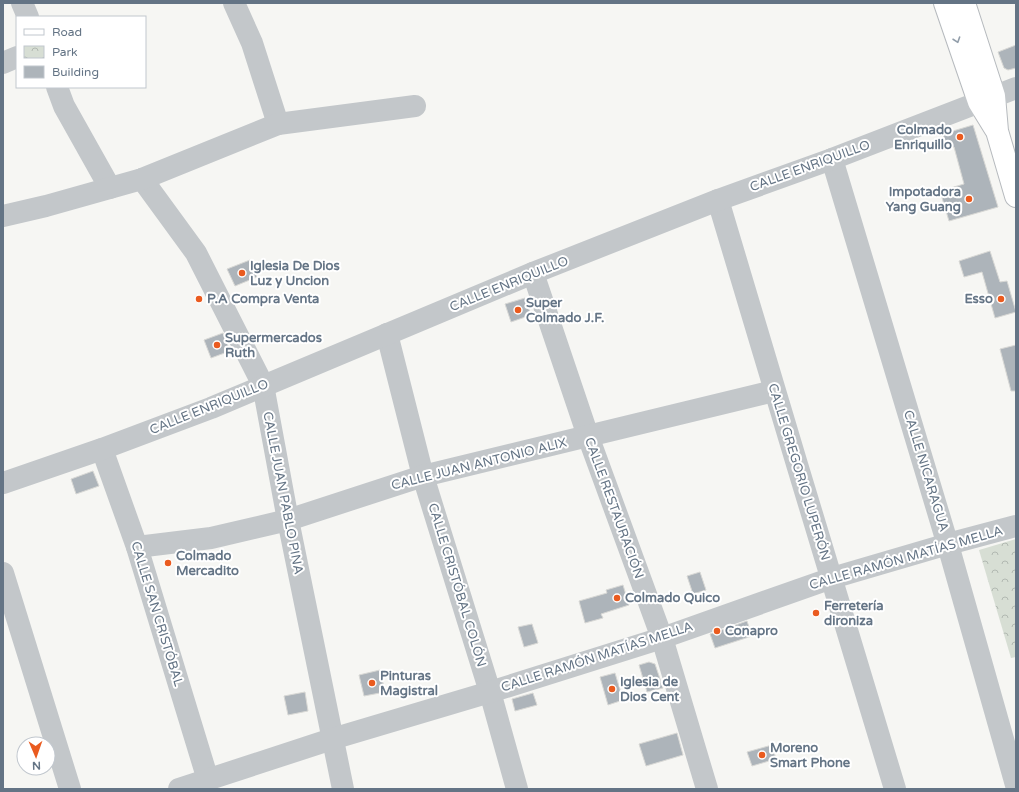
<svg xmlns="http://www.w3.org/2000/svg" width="1019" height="792" viewBox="0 0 1019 792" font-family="'Varela Round',sans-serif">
<defs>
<pattern id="park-crowns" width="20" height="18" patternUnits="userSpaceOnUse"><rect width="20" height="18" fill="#d7ded4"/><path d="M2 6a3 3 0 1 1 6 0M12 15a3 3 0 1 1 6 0" fill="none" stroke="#b2b9b2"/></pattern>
</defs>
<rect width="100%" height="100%" fill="#f6f6f3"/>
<path fill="url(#park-crowns)" d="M1016,539V657L1011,658L979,550Z"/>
<g fill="#adb4ba" stroke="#d8d8d5">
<path d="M1016,45V68L1008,70L1004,68L998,52Z"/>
<path d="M973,125L998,207L949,221L940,191L964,184L954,147L947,149L943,134Z"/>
<path d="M990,251L1000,282L1007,281L1016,312L995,318L982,272L964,277L959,261Z"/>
<path d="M250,260L257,277L235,286L227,269Z"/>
<path d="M525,298L531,315L511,322L505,304Z"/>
<path d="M223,333L230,351L211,358L204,340Z"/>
<path d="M1016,345V391H1011L1000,349Z"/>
<path d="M93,471L99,486L76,494L71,479Z"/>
<path d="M700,572L706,590L693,594L687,576Z"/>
<path d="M623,585L629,605L601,614L603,618L585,623L579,601L607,593L606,590Z"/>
<path d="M747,621L752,636L715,648L710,634Z"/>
<path d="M532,624L538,643L524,647L518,627Z"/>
<path d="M649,662L655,664L663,688L647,692L639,665Z"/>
<path d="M380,670L385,692L364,696L359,675Z"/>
<path d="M615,673L623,700L608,705L600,677Z"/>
<path d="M305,692L308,711L288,715L284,696Z"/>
<path d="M533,693L537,705L515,711L512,699Z"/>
<path d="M677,733L683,755L646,766L639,744Z"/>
<path d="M772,745L776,759L752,766L747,752Z"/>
</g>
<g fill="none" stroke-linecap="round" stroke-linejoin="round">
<g stroke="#b6babe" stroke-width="24">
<g id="major">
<path d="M945,3L979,102L995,128"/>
<path d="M964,3L994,96L997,131L1016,196"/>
</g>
</g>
<g stroke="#c3c7ca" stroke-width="22">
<path d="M22,3L28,17"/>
<path d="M234,3L252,43L278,124"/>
<path d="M3,63L17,57"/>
<path d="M57,87L64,106L110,188"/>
<path d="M832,159L950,552L1016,785"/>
<path d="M142,179L196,253L263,385L288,520L343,789"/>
<path d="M718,200C776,397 836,592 895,789"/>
<path d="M3,216L46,206L142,179L278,124L415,106"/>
<path d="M533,273L588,436L662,638L707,789"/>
<path d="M387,334L423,476L490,692L517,789"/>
<path d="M102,449L137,547L208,780"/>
<path d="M3,483L102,449L211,408L533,273L718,200L832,159L1016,88"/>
<path d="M137,547L211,538L288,520L423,476L774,391"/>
<path d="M3,573L70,789"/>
<path d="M179,789L332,739L490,692L662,638L832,578L948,544L1016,526"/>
</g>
<use href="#major" stroke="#fff" stroke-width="22"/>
</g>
<defs><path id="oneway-chevron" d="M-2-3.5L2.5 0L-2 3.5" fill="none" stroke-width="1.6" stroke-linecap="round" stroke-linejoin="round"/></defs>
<use stroke="#929eaa" href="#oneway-chevron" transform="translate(957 40) rotate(71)"/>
<g fill="#ea5b1f" stroke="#fff" stroke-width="1.5">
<circle cx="960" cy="137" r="4"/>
<circle cx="969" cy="199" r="4"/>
<circle cx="242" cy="273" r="4"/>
<circle cx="199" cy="299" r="4"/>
<circle cx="1001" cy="299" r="4"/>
<circle cx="518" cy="310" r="4"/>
<circle cx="217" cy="345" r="4"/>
<circle cx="168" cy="563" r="4"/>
<circle cx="617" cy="598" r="4"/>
<circle cx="816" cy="613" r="4"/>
<circle cx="717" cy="631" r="4"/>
<circle cx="372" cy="683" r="4"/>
<circle cx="612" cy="689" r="4"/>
<circle cx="762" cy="755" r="4"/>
</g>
<g text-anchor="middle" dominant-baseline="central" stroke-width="4" stroke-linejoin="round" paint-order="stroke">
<g font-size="13" font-weight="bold" fill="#647485" stroke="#fff" text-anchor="start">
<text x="952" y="130" text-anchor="end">Colmado<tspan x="952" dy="15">Enriquillo</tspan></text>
<text x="961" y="192" text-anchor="end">Impotadora<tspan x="961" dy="15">Yang Guang</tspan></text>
<text x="250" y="266">Iglesia De Dios<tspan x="250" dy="15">Luz y Uncion</tspan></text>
<text x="207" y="299">P.A Compra Venta</text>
<text x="993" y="299" text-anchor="end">Esso</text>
<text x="526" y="303">Super<tspan x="526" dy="15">Colmado J.F.</tspan></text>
<text x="225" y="338">Supermercados<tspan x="225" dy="15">Ruth</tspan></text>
<text x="176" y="556">Colmado<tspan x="176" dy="15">Mercadito</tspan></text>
<text x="625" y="598">Colmado Quico</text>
<text x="824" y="606">Ferretería<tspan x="824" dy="15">dironiza</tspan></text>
<text x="725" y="631">Conapro</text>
<text x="380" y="676">Pinturas<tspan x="380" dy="15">Magistral</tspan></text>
<text x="620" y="682">Iglesia de<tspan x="620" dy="15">Dios Cent</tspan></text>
<text x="770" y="748">Moreno<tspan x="770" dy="15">Smart Phone</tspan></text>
</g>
<g font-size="13" fill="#647485" stroke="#fff">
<text transform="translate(810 166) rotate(-20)">CALLE ENRIQUILLO</text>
<text transform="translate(509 284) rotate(-22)">CALLE ENRIQUILLO</text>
<text transform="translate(209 407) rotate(-22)">CALLE ENRIQUILLO</text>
<text transform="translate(479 464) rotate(-14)">CALLE JUAN ANTONIO ALIX</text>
<text transform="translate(926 471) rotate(73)">CALLE NICARAGUA</text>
<text transform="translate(799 472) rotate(73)">CALLE GREGORIO LUPERÓN</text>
<text transform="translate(283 493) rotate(79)">CALLE JUAN PABLO PINA</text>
<text transform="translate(614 508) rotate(70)">CALLE RESTAURACIÓN</text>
<text transform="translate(906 558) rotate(-16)">CALLE RAMÓN MATÍAS MELLA</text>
<text transform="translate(457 585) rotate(73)">CALLE CRISTÓBAL COLÓN</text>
<text transform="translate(157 614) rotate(73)">CALLE SAN CRISTÓBAL</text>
<text transform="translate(597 657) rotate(-18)">CALLE RAMÓN MATÍAS MELLA</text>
</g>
</g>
<rect width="1019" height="792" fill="none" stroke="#647485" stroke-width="8"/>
<rect x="16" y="16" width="130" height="72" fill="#ffffff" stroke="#c1c7ce"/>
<rect x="24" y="29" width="20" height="6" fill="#ffffff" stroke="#c1c7ce"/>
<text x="52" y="36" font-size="12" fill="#647485">Road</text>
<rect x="24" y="46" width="20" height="12" fill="url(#park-crowns)" stroke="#c1c7ce"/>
<text x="52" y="56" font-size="12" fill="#647485">Park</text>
<rect x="24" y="66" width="20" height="12" fill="#adb4ba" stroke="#c1c7ce"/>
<text x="52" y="76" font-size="12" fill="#647485">Building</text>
<g transform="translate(36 756) rotate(178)"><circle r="19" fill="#ffffff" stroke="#c1c7ce"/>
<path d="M0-3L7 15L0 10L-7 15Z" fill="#ea5b1f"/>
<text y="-6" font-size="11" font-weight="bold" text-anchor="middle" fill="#647485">N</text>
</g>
</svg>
